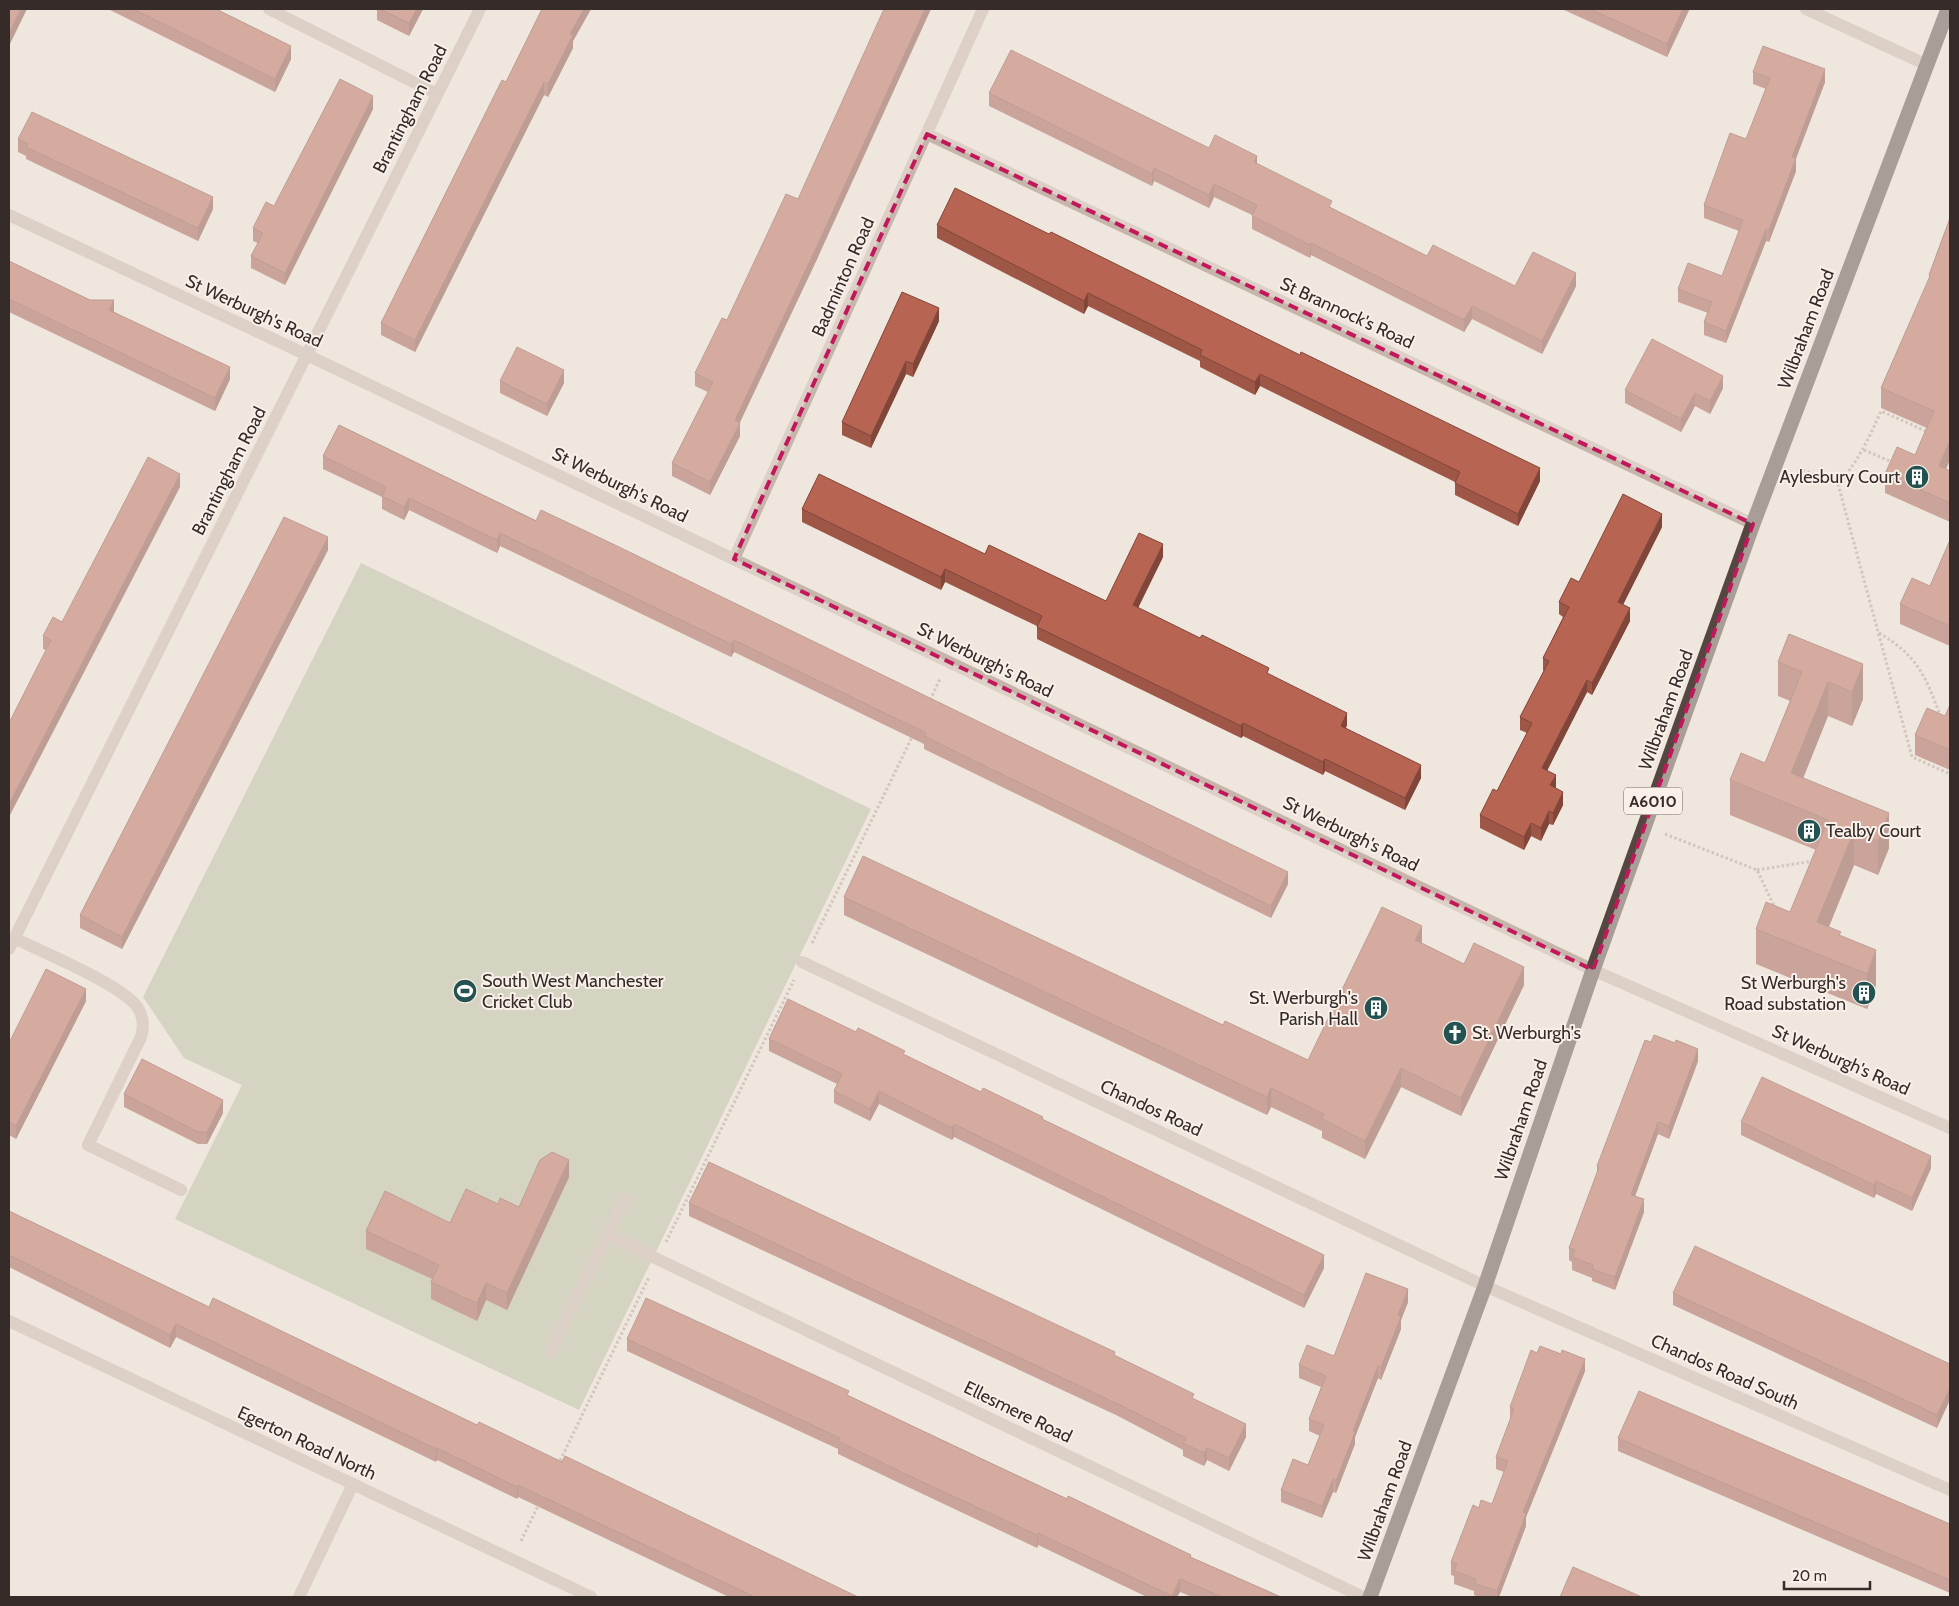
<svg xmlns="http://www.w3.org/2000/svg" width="1959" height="1606" viewBox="0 0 1959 1606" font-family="Cabin,sans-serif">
<rect width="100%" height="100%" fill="#efe6de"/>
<path fill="#b5bd9f" d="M361,563L871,809L579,1410L175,1219L242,1085L184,1058L143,997Z"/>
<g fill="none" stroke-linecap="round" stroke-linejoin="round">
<g stroke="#b29f95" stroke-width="3" stroke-dasharray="2.5 2.5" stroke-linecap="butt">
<path d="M1864,450L1892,462"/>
<path d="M1798,468L1838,484C1858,462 1869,438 1881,411L1928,432"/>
<path d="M1838,484L1912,757L1950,774"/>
<path d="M1879,633C1918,656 1926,677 1941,718"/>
<path d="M930,700L940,679"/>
<path d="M1665,834L1757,870L1775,908"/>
<path d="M1757,870L1813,861"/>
<path d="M812,943L913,735"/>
<path d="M666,1242L794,980"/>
<path d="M558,1465L649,1277"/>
<path d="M521,1541L539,1504"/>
</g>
<g stroke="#c6b5ab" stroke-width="12">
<path d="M269,9L437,94"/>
<path d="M1806,9L1925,64"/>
<path d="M927,134L1753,524"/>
<path d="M9,215L307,355L1593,970L1950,1128"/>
<path d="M734,559L983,9"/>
<path d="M14,938C42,952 123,985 138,1008C144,1018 144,1027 141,1037L88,1145L181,1190"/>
<path d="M9,949L480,9"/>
<path d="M802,962L1485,1286L1950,1490"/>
<path d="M607,1235L624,1200"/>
<path d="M9,1321L591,1597"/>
<path d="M551,1351L607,1235L1363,1597"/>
<path d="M299,1597L353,1484"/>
</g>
<path stroke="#554641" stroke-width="15" d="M1370,1597L1485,1286L1593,970L1753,524L1948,9"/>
</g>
<g fill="#9e5647">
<path d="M108,9H216L291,59L275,92Z"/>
<path d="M377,9H423L409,36L377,20Z"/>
<path d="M542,9H591L573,41V48L548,97L544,95L415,352L381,335V323L506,82Z"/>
<path d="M1562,9H1689V10L1667,57Z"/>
<path d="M1753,72L1825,82L1796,158V171L1769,242L1766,241L1726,343L1704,335V322L1708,313L1678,302V289L1722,276L1739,231L1704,218V205L1746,139L1766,89L1753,84Z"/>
<path d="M989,93L1209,148L1257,164L1332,208L1427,256L1515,286H1576L1542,354L1472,319L1464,332L1311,255L1310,258L1252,229V215L1214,197L1209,208L1154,181L1152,186L989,106Z"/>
<path d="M373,109L285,285L251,268V256L258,243L253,241V228Z"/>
<path d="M18,139L213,209L198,241L26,159V156L18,152Z"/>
<path d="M1950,218L1946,469L1950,471V522L1885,493V474L1915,455L1927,428L1881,408V388L1929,280V275Z"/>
<path d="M937,225L1540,481L1518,526L1455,495V482L1260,386L1255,395L1200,367V361L1088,306L1084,314L937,238Z"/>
<path d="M818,257L739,423L740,436L710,495L672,476V463L708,392L695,386V373L727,320Z"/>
<path d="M9,261L114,312L230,379L215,411L9,312Z"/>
<path d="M939,321L913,377L906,374L871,448L842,435V422Z"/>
<path d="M500,381L564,383L547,416L500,393Z"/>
<path d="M1723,388L1710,414L1695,406L1681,432L1625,403V390Z"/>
<path d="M339,425L1288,884L1271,918L924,749V744L734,652L731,657L500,546L497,553L409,510L404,520L382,509V497L323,469V456Z"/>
<path d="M180,487L46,650L43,649V636L62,622Z"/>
<path d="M802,509L985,554L1106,601L1163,557L1138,608L1269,675L1347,725L1346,728L1421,778L1405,810L1325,771L1323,775L1243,736L1241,738L1037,639V626L945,582L941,590L802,522Z"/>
<path d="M1662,527L1623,604L1630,621L1592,695L1587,692L1547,770L1556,788L1563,805L1553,825L1549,824L1541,841L1531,836L1524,850L1480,828V815L1497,791L1527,733L1520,730V717L1544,671L1543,670V658L1563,617L1559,614V602L1579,582Z"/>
<path d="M1950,540V646L1900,624V604L1930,586Z"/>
<path d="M328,550L122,949L80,928V915Z"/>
<path d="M1789,634L1863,699L1852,726L1828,716L1803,778L1889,848L1878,875L1854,865L1829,927L1841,936L1876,985L1867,1009L1756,964V929L1790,912L1816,850L1730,815V780L1765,763L1790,701L1778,696V662Z"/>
<path d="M1950,705V770L1915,755V735L1945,716Z"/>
<path d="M844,897L1223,1025L1308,1060L1422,943L1464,964L1524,985L1461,1116L1401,1087L1365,1159L1322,1138V1131L1271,1107L1267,1115L844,915Z"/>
<path d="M86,1001L16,1139L9,1135V1043Z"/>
<path d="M769,1039L905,1055L981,1092L1043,1120L1324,1268L1304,1308L954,1137L952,1140L879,1104L870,1121L834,1103V1091L837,1084L769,1051Z"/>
<path d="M1651,1042L1698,1061L1669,1139L1658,1134L1635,1196L1644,1212L1615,1290L1592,1281V1278L1572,1270V1262L1569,1260V1248L1597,1174V1166Z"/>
<path d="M124,1094L223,1113L207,1144H198L124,1107Z"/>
<path d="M1741,1122L1931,1168L1912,1211L1876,1194L1874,1198L1741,1135Z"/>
<path d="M569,1177L507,1310L486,1300L477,1321L431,1299V1282L432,1279L366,1249V1231L450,1223L498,1204L519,1207Z"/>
<path d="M689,1203L1115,1356L1194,1400L1246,1437L1229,1471L1207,1460L1204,1466L1183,1456V1450L1116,1415L689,1216Z"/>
<path d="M9,1211L209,1307L562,1462L858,1597H729L518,1497L517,1499L437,1460L436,1462L176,1337L170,1348L9,1267Z"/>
<path d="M1673,1293L1950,1364L1937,1428L1673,1305Z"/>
<path d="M1408,1302L1401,1320V1329L1381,1380L1378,1378L1355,1437V1444L1336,1493L1333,1492L1322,1518L1281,1502V1490L1308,1465L1320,1436L1309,1431V1419L1321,1387L1299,1378V1365L1334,1356Z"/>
<path d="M627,1339L849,1396L1191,1557L1281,1597H1192L1180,1592L1177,1597H1147L1038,1545L1037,1548L838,1454V1449L627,1351Z"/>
<path d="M1585,1371L1526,1517V1526L1499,1597H1479L1474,1595V1591L1454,1584V1576L1451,1575V1562L1479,1508L1492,1504L1504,1472L1496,1469V1457L1510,1420V1407Z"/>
<path d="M1618,1438L1950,1524V1593L1618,1451Z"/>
</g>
<g fill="#81463a">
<path d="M21,9H27L9,46V33Z"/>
<path d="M417,9H423L409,36V23Z"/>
<path d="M584,9H591L573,41V48L548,97V84L570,34Z"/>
<path d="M925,9H931L818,257L735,433V420Z"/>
<path d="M1683,9H1689V10L1667,57V44Z"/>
<path d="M291,46V59L275,92V79Z"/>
<path d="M1825,69V82L1792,169V157Z"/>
<path d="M544,82V95L415,352V340Z"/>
<path d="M373,96V109L285,285V273Z"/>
<path d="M1257,156V168L1254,162Z"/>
<path d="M1796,158V171L1769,242V230Z"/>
<path d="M1154,168V181L1152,186V174Z"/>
<path d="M1214,184V197L1209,208V195Z"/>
<path d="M213,197V209L198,241V228Z"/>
<path d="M1766,229V241L1726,343V331Z"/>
<path d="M1311,243V255L1310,258V245Z"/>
<path d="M1576,273V286L1542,354V341Z"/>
<path d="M1088,293V306L1084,314V301Z"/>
<path d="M114,300V313L109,310Z"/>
<path d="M1472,306V319L1464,332V320Z"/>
<path d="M939,308V321L913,377V364Z"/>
<path d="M906,361V374L871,448V436Z"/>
<path d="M230,367V379L215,411V398Z"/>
<path d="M564,370V383L547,416V404Z"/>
<path d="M1260,374V386L1255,395V382Z"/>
<path d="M1723,376V388L1710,414V401Z"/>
<path d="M1695,393V406L1681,432V419Z"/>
<path d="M740,423V436L710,495V482Z"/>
<path d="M1950,440V460L1939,485V466Z"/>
<path d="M1540,468V481L1518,526V514Z"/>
<path d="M180,474V487L9,817V804Z"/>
<path d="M409,498V510L404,520V507Z"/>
<path d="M1662,514V527L1618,615V602Z"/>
<path d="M500,533V546L497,553V540Z"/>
<path d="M328,537V550L122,949V937Z"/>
<path d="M1163,544V557L1133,618V605Z"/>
<path d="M945,569V582L941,590V577Z"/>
<path d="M1630,608V621L1592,695V683Z"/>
<path d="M734,640V652L731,657V644Z"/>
<path d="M1863,664V699L1852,726V692Z"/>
<path d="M1587,680V692L1542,781V768Z"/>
<path d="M1828,682V716L1792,806L1791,773Z"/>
<path d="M1347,713V725L1341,738V726Z"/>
<path d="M1243,723V736L1241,738V726Z"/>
<path d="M1325,759V771L1323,775V762Z"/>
<path d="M1421,765V778L1405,810V798Z"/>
<path d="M1556,775V788L1550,798V785Z"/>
<path d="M1563,792V805L1553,825V813Z"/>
<path d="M1549,811V824L1541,841V828Z"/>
<path d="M1889,813V848L1878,875V841Z"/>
<path d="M1531,823V836L1524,850V837Z"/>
<path d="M1854,831V865L1817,954V922Z"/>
<path d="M1288,872V884L1271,918V906Z"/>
<path d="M1422,926V945L1415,940Z"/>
<path d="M1876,950V985L1867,1009V974Z"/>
<path d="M1524,967V985L1461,1116V1098Z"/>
<path d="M86,989V1001L16,1139V1126Z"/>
<path d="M1698,1049V1061L1669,1139V1126Z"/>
<path d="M1401,1068V1087L1365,1159V1141Z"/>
<path d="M1271,1088V1107L1267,1115V1097Z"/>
<path d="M879,1091V1104L870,1121V1109Z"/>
<path d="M223,1100V1113L207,1144V1132Z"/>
<path d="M1658,1122V1134L1631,1207V1195Z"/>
<path d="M954,1124V1137L952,1140V1128Z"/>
<path d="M1931,1156V1168L1912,1211V1198Z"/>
<path d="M569,1160V1177L507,1310V1293Z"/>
<path d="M1876,1181V1194L1874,1198V1185Z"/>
<path d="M1644,1199V1212L1615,1290V1277Z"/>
<path d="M1324,1255V1268L1304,1308V1295Z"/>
<path d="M486,1283V1300L477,1321V1303Z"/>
<path d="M1408,1289V1302L1401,1320V1329L1381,1380V1367L1398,1315Z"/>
<path d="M176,1324V1337L170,1348V1335Z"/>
<path d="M1585,1359V1371L1526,1517V1526L1499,1597H1497V1591L1523,1512Z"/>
<path d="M1378,1366V1378L1355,1437V1444L1336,1493V1481L1353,1431Z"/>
<path d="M1950,1388V1400L1937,1428V1415Z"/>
<path d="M1246,1424V1437L1229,1471V1458Z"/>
<path d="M437,1448V1460L436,1462V1449Z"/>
<path d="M1207,1448V1460L1204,1466V1453Z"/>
<path d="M1333,1479V1492L1322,1518V1506Z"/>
<path d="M518,1485V1497L517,1499V1487Z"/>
<path d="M1038,1533V1545L1037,1548V1535Z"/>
<path d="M1180,1579V1592L1177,1597H1172Z"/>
</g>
<g fill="#b86453" stroke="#81463a">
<path d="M9,9H21L9,33Z"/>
<path d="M133,9H216L291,46L275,79Z"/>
<path d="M380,9H417L409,23Z"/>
<path d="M542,9H584L570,34L573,35L548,84L544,82L415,340L381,323L502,80L506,82Z"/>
<path d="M884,9H925L818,244L735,420L740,423L710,482L672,463L713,382L695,373L722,318L727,320L786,194L798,199Z"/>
<path d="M1590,9H1683L1667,44Z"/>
<path d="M1763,46L1825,69L1792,157L1796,158L1769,230L1766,229L1726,331L1704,322L1712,302L1678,289L1688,263L1722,276L1743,220L1704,205L1730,133L1746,139L1770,78L1753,72Z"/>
<path d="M1011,50L1209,148L1215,135L1257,156L1254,162L1332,201L1329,207L1427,256L1433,245L1515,286L1533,252L1576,273L1542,341L1472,306L1464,320L1311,243L1310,245L1252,216L1257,205L1214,184L1209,195L1154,168L1152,174L989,93Z"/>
<path d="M340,79L373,96L285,273L251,256L263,233L253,228L266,202L274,206Z"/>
<path d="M32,112L213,197L198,228L26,147L28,144L18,139Z"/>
<path d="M955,188L1049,234L1051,232L1300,355L1301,352L1540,468L1518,514L1455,483L1460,472L1260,374L1255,382L1200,355L1202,350L1088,293L1084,301L937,225Z"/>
<path d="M1950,218V440L1939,466L1950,471V503L1885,474L1897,447L1915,455L1934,411L1881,388L1930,276L1929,275Z"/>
<path d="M9,261L90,300H114L109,310L230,367L215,398L9,299Z"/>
<path d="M902,292L939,308L913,364L906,361L871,436L842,422Z"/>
<path d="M1652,339L1723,376L1710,401L1695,393L1681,419L1625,390Z"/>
<path d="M517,347L564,370L547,404L500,381Z"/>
<path d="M339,425L536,521L541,510L617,546L1288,872L1271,906L924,736L926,733L734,640L731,644L500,533L497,540L409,498L404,507L382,496L386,487L323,456Z"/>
<path d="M148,457L180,474L9,804V723L51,640L43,636L53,617L62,622Z"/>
<path d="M819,474L985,554L989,545L1106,601L1139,533L1163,544L1133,605L1200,638L1202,635L1269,668L1267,673L1347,713L1341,726L1421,765L1405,798L1325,759L1323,762L1243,723L1241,726L1037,627L1042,616L945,569L941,577L802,509Z"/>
<path d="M1623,494L1662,514L1618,602L1630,608L1592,683L1587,680L1542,768L1556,775L1550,785L1563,792L1553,813L1549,811L1541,828L1531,823L1524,837L1480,815L1493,789L1497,791L1532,723L1520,717L1549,661L1543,658L1569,607L1559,602L1571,578L1579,582Z"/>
<path d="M284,517L328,537L122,937L80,915Z"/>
<path d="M1950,540V626L1900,604L1912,578L1930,586Z"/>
<path d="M1789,634L1863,664L1852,692L1828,682L1791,773L1889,813L1878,841L1854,831L1817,922L1841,932L1839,935L1876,950L1867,974L1756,929L1766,902L1790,912L1828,820L1730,780L1741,753L1765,763L1802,672L1778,662Z"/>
<path d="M1950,705V750L1915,735L1927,708L1945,716Z"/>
<path d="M863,856L1223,1025L1225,1021L1308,1060L1382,907L1422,926L1415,940L1464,964L1474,943L1524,967L1461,1098L1401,1068L1365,1141L1322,1119L1324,1114L1271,1088L1267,1097L844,897Z"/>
<path d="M46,969L86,989L16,1126L9,1122V1043Z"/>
<path d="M788,999L856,1032L858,1028L905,1051L903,1054L981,1092L983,1088L1043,1117L1042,1119L1324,1255L1304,1295L954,1124L952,1128L879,1091L870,1109L834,1091L842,1074L769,1039Z"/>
<path d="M1654,1035L1675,1043L1676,1040L1698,1049L1669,1126L1658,1122L1631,1195L1644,1199L1615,1277L1592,1269L1593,1265L1572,1257L1575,1250L1569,1248L1599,1167L1597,1166L1645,1040L1651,1042Z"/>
<path d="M142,1059L223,1100L207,1132H198L124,1094Z"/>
<path d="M1762,1077L1931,1156L1912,1198L1876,1181L1874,1185L1741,1122Z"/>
<path d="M552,1152L569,1160L507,1293L486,1283L477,1303L431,1282L439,1265L366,1231L385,1191L450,1223L466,1189L498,1204L500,1198L519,1207L540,1160Z"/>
<path d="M709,1162L1115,1352L1114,1355L1194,1394L1192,1398L1246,1424L1229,1458L1207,1448L1204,1453L1183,1443L1186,1438L1116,1403L689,1203Z"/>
<path d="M9,1211L209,1307L213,1298L477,1425L479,1422L562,1462L565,1456L858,1597H755L518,1485L517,1487L437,1448L436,1449L176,1324L170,1335L9,1255Z"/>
<path d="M1695,1246L1950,1364V1388L1937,1415L1673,1293Z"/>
<path d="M1366,1273L1408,1289L1398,1315L1401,1317L1381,1367L1378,1366L1353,1431L1355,1432L1336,1481L1333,1479L1322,1506L1281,1490L1293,1459L1308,1465L1324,1425L1309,1419L1326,1376L1299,1365L1307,1345L1334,1356Z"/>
<path d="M646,1298L849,1391L847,1395L988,1462L1067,1499L1068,1496L1191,1555L1190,1557L1281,1597H1222L1180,1579L1172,1596L1038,1533L1037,1535L916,1479L838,1441L840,1438L627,1339Z"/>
<path d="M1540,1346L1561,1354L1562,1350L1585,1359L1523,1512L1526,1514L1497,1591L1474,1583L1476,1579L1454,1571L1457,1564L1451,1562L1473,1505L1479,1508L1481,1500L1492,1504L1508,1461L1496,1457L1514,1409L1510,1407L1531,1350L1537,1353Z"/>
<path d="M1639,1391L1950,1524V1580L1618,1438Z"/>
<path d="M1573,1567L1642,1597H1560Z"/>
</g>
<path d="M0 0H1959V1606H0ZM927,134L1753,524L1593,970L734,559Z" fill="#efe6de" fill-opacity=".55" fill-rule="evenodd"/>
<path fill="none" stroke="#c2185b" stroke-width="4" stroke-dasharray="10 6" stroke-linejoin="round" d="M927,134L1753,524L1593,970L734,559Z"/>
<defs>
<g id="building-disc" transform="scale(1.25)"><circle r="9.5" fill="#235251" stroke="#f8f0e9"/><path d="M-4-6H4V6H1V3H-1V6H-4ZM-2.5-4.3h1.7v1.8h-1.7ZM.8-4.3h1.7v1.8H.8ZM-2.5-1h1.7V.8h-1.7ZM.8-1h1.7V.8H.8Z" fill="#fff"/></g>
<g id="stadium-disc" transform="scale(1.25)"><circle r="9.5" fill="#235251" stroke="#f8f0e9"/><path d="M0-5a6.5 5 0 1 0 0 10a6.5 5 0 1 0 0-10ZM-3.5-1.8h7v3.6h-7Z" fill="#fff"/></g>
<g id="church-disc" transform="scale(1.25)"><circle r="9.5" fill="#235251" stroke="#f8f0e9"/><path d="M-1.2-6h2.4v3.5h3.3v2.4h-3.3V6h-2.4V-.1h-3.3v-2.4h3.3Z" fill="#fff"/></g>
</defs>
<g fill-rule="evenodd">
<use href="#building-disc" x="1917" y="477"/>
<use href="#building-disc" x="1809" y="831"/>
<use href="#stadium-disc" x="465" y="991"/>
<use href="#building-disc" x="1864" y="993"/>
<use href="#building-disc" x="1376" y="1008"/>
<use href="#church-disc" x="1455" y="1033"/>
</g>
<g text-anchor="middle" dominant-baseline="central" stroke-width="4" stroke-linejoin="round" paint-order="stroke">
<rect fill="#f8f0e9" stroke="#706763" stroke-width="1" x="1624" y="787.5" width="58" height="27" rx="4"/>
<g font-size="16" font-weight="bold" fill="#352c29">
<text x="1653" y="801">A6010</text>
</g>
<g font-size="18" fill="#352c29" stroke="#f8f0e9">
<text transform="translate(410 109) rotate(-63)">Brantingham Road</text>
<text transform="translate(843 277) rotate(-66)">Badminton Road</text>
<text transform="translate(254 311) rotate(25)">St Werburgh's Road</text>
<text transform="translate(1347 313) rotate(25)">St Brannock's Road</text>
<text transform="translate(1806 329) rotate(-69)">Wilbraham Road</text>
<text transform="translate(229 471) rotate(-63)">Brantingham Road</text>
<text transform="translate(620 485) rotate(26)">St Werburgh's Road</text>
<text transform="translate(985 660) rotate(26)">St Werburgh's Road</text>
<text transform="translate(1666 710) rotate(-70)">Wilbraham Road</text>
<text transform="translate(1351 834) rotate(26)">St Werburgh's Road</text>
<text transform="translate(1841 1060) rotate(24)">St Werburgh's Road</text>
<text transform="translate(1151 1108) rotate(25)">Chandos Road</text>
<text transform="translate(1521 1120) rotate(-71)">Wilbraham Road</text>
<text transform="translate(1725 1372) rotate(24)">Chandos Road South</text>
<text transform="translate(1018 1412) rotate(26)">Ellesmere Road</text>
<text transform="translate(307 1443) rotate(25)">Egerton Road North</text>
<text transform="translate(1385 1501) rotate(-70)">Wilbraham Road</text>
</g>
<g font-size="18" fill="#352c29" stroke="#f8f0e9" text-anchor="end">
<text x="1900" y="477">Aylesbury Court</text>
<text x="1826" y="831" text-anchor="start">Tealby Court</text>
<text x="482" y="981" text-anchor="start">South West Manchester<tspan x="482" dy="21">Cricket Club</tspan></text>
<text x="1846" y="983">St Werburgh's<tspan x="1846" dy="21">Road substation</tspan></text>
<text x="1358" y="998">St. Werburgh's<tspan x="1358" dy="21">Parish Hall</tspan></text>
<text x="1472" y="1033" text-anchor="start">St. Werburgh's</text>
</g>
</g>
<rect width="1959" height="1606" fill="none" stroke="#352c29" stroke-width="20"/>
<path d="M1784 1581v8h86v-8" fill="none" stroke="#352c29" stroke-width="2.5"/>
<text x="1792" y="1581" font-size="15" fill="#352c29" stroke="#f8f0e9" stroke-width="4" paint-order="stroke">20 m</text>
</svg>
